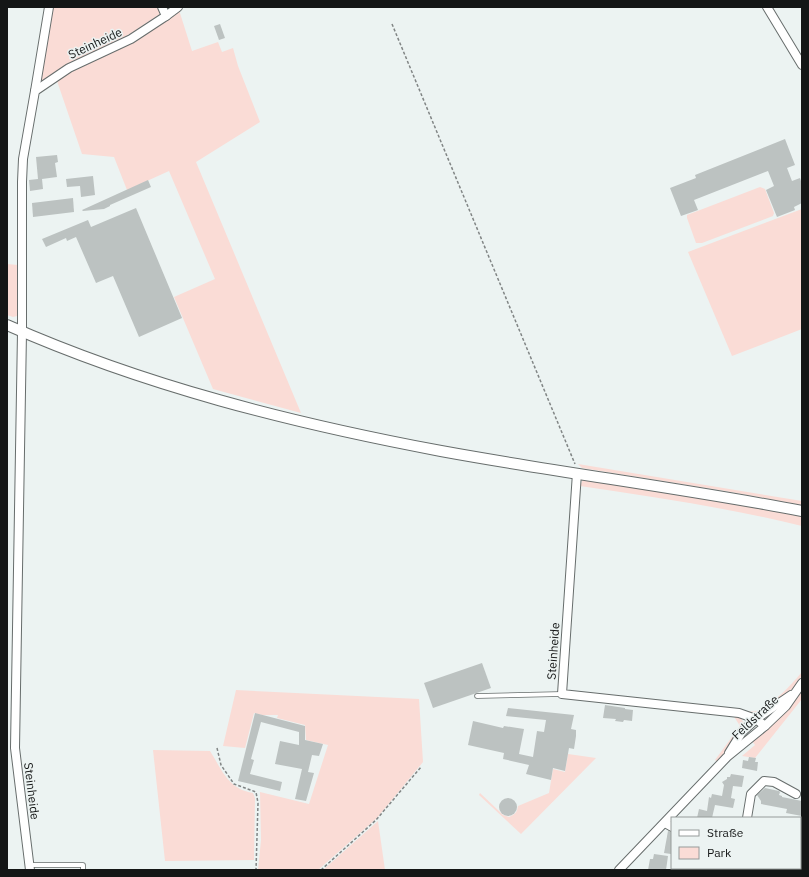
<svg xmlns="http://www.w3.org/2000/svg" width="809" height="877" viewBox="0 0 809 877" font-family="'IBM Plex Sans',sans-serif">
<rect width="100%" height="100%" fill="#ecf3f2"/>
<g fill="#fadcd6">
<path d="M51,7H159L160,14L130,34L67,65L38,85Z"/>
<path d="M179,10L192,51L218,42L222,52L233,48L238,66L260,122L196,162L301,413L213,389L174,297L215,279L169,171L127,190L114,157L82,154L57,81L71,72L135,42Z"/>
<path d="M760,187L765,189L774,213L773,216L702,243H696L687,218V215Z"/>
<path d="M802,209V329L732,356L688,252Z"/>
<path d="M7,264L18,265L19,312L17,316L13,317L7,315Z"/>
<path d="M578,464L802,501V505L725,491L582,468Z"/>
<path d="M587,478L802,516V526C729,508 654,497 580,486L583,479Z"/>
<path d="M802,672C802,686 769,710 756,713C748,714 738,711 730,711L731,709C738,710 748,713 756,711C771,707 792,684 802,672Z"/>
<path d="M802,687V699L755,758L742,756L755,745L752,741Z"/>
<path d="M236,690L419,699L423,762L377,818L318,870H258L261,840L260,792L309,804L328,745L306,740L305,725L277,718L278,715H262L254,713L245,748L223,746Z"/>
<path d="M733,715L741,718L744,724L742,729L718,762L715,760L740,726Z"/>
<path d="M153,750L210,751C222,770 228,789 253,793L255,798L254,860L165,861Z"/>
<path d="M568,754L596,758L521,834L479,795L480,793L499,811L503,815L509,817C515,814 517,813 518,806L549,793L553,769L565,772Z"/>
<path d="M378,821L385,870H323Z"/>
</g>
<g fill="#bcc2c1">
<path d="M220,24L225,38L219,40L214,26Z"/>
<path d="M785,139L795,165L787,168L792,181L800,178L802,184V203L794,207L795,210L777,217L766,190L774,186L768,171L694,200L698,210L681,216L670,188L696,178L695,175Z"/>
<path d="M57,155L58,162L55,163L57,177L42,179L43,189L30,191L29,180L38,179L36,157Z"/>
<path d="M93,176L95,195L81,197L80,186L67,187L66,179Z"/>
<path d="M148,180L151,187L110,205V206L104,209L83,211L82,210Z"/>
<path d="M73,198L74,212L33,217L32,203Z"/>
<path d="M136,208L182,318L139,337L113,276L96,283L76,237L67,241L66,238L46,247L42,239L88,220L91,227Z"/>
<path d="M482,663L491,688L433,708L424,683Z"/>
<path d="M605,705L625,708V709L633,710L632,721L624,720L623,722L615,721L616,719L603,718Z"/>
<path d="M508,708L574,715L571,729L576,730V736L574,749L569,748L565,771L553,768L551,780L526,774L529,765L503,759L504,753L468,745L473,721L503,728L504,726L524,729L519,754L533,757L537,731L544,732L546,720L506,716Z"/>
<path d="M255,713L305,726V740L323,744L319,756L312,755L308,772L314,773L306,801L295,799L302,769L275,764L280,741L299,745V732L261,722L251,759L254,760L250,774L282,782L280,791L238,781Z"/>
<path d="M749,757L756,758L755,762H758L757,771L742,768L743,760L748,761Z"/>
<path d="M731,774L744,776L742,787L733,786L731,798L735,799L733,808L715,805L712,818H697L699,809L707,811L709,797L711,798L712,794L722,796L724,785L722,782L727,779V777H730Z"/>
<path d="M765,788L779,791L780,792L779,795L782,796V797L802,801V816L786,813L787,809L761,804V801L757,795Z"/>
<circle cx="508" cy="807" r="9"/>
<path d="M668,831L672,832L671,854L664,853Z"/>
<path d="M654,854L668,856L666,870H648L650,859H653Z"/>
</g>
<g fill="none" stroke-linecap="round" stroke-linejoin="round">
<g stroke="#676d6c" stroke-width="5.5">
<g id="service">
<path d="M477,696L562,694"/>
<path d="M30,865H83V870"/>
</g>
</g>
<g stroke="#676d6c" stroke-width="10">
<g id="minor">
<path d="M162,7L166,16"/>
<path d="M767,7L802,65"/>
<path d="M35,91L49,7"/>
<path d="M577,473L562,694L739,713L756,719L765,726"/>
<path d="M729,753L742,732L756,719L791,695"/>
<path d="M747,818L751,794L764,781L774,782L796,794"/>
<path d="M665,823L672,827"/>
<path d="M30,870L15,748L22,332V182L23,159L35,91L69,68L131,39L166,16L178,7"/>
<path d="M619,870L727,757L765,726L786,706L802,683"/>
<path d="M721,870V868"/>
<path d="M760,870V868"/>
</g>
</g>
<g stroke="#676d6c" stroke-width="12">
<path id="tertiary" d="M7,325C145,386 292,423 441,451C561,473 682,488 802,511"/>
</g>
<g stroke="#818585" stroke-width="1.5" stroke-dasharray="3 2" stroke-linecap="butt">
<path d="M392,24L575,464"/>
<path d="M217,748L221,765L234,784L256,792L258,803L256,870"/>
<path d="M321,870L376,820L421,767"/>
</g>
<use href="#service" stroke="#fff" stroke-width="4"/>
<use href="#minor" stroke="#fff" stroke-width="8"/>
<use href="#tertiary" stroke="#fff" stroke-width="10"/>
</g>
<g text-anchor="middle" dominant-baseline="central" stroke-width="3" stroke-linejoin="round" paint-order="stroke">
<g font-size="12" fill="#141616" stroke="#ecf3f2">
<text transform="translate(95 43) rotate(-25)">Steinheide</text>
<text transform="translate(553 651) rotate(-86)">Steinheide</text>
<text transform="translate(755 717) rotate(-43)">Feldstraße</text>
<text transform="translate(32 791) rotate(83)">Steinheide</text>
</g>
</g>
<rect width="809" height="877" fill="none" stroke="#141616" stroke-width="16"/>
<rect x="671" y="817" width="130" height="52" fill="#ecf3f2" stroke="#969b9a"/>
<rect x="679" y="830" width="20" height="6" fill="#ffffff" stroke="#969b9a"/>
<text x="707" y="837" font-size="12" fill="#141616">Straße</text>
<rect x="679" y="847" width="20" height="12" fill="#fadcd6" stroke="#969b9a"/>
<text x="707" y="857" font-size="12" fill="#141616">Park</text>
</svg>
